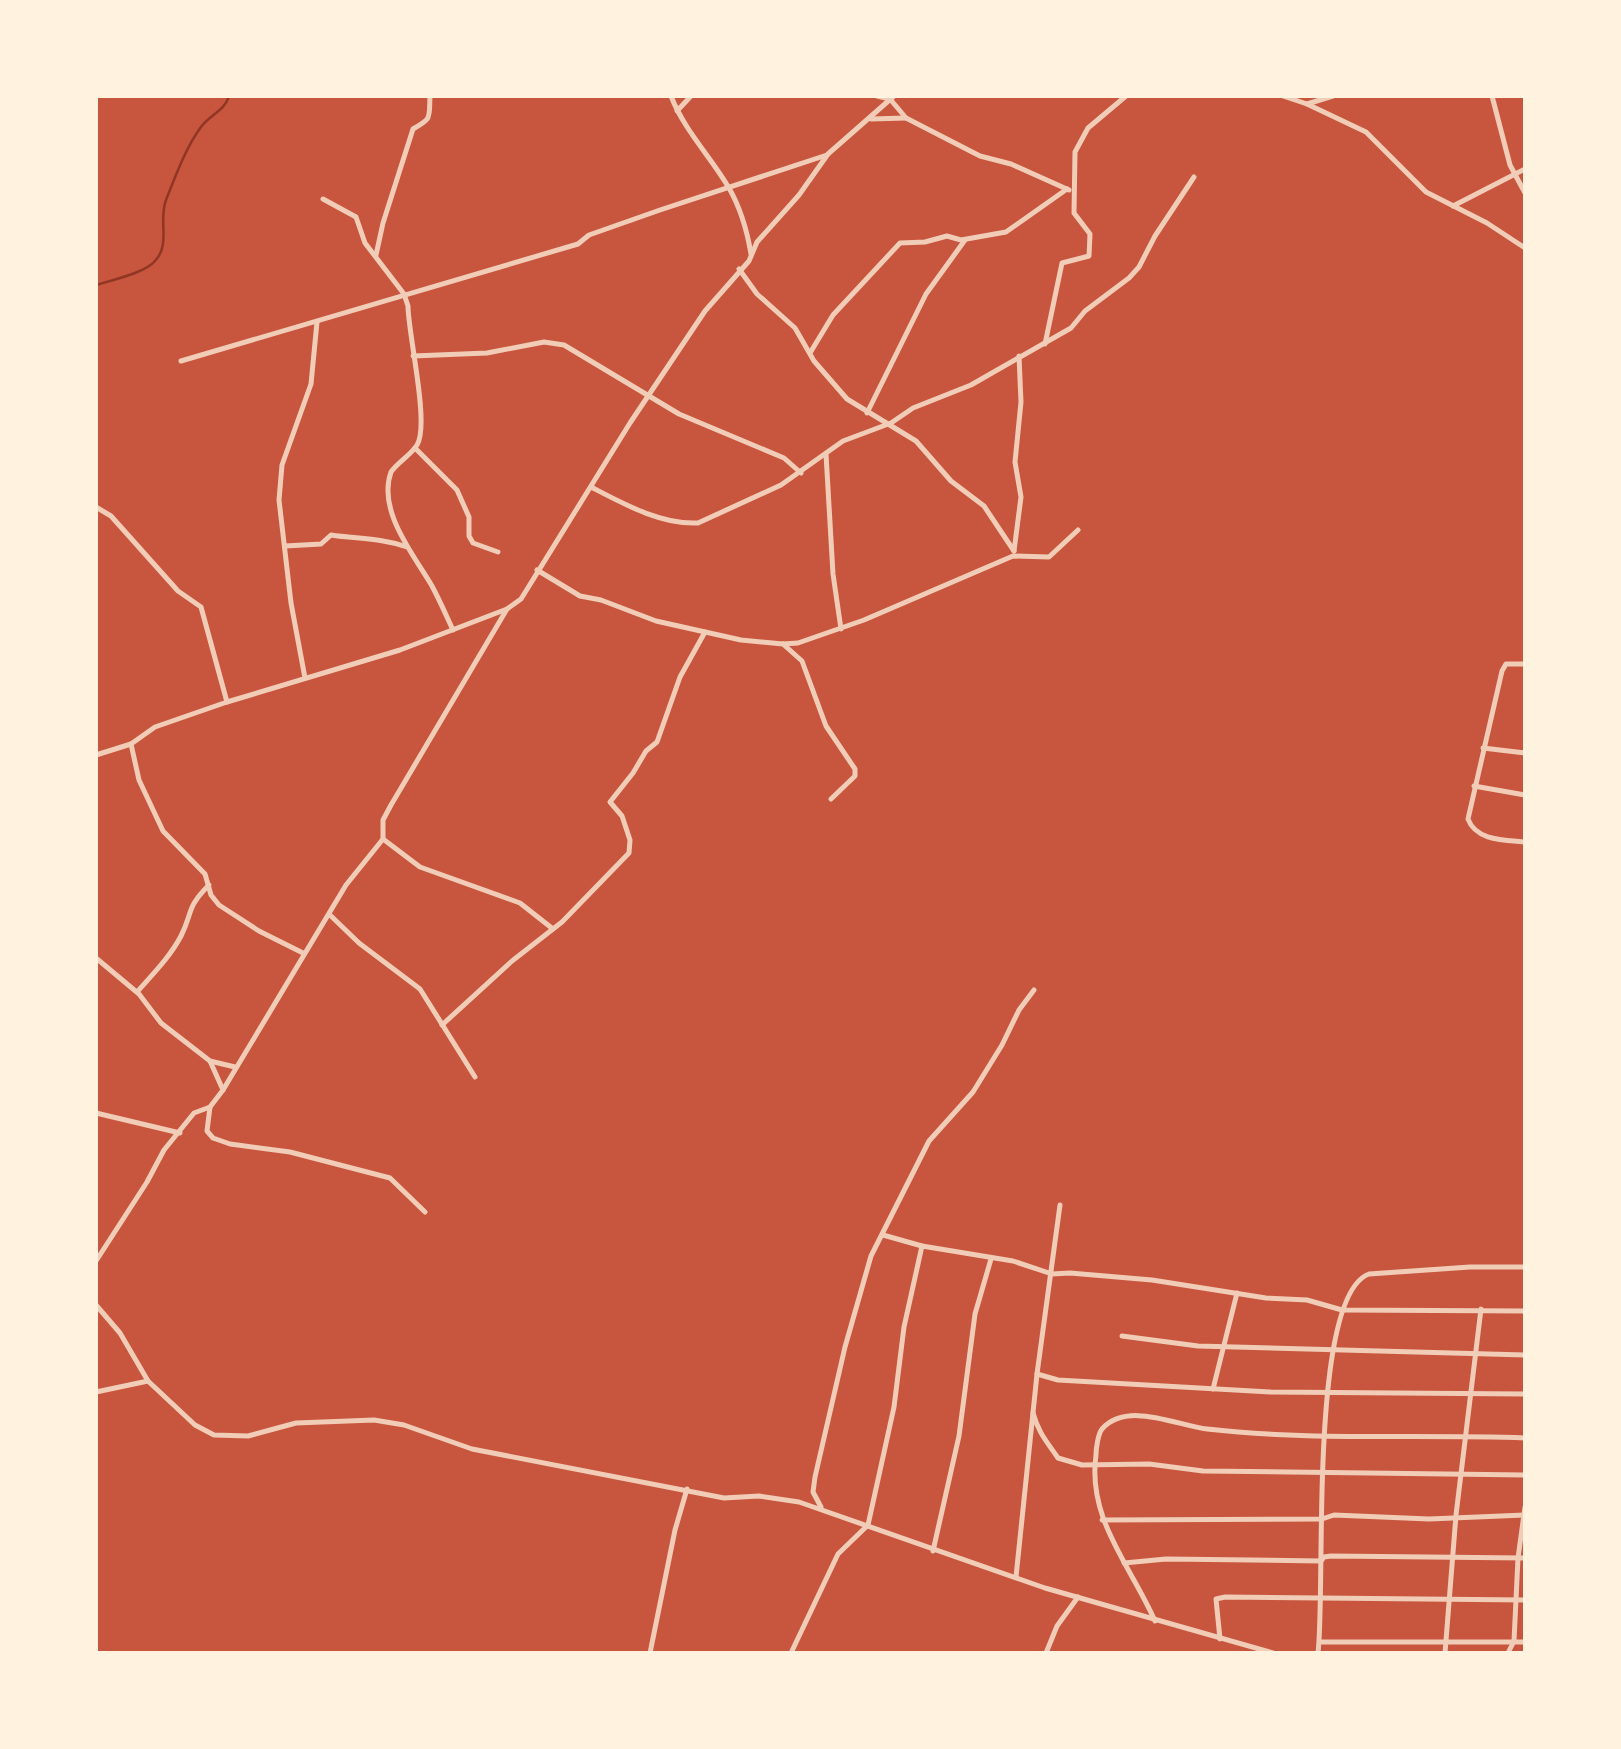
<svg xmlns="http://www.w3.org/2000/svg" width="1621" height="1749" viewBox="0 0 1621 1749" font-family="Rubik,sans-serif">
<rect width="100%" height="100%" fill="#c8553d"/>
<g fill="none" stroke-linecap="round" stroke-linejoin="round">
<path stroke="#8f3625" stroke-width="2.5" d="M96,285C112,280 145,273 155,261C171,244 158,221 166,200C175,177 186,147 201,127C209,115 225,111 229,96"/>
<g stroke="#f1ccb7" stroke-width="5">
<path d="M671,96C684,130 711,157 729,188C741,209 747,230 751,254"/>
<path d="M877,96L890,99L906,118L980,156L1011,164L1069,190"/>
<path d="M1283,96L1307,104L1333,96"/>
<path d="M1492,96L1510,165L1525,193"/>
<path d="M1307,104L1366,132L1426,192L1487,223L1525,248"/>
<path d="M677,111L691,96"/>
<path d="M871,119L906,118"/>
<path d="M323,199L356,217L365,243L404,294L408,306C408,334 430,424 417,445C411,455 398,462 391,472C377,511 414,555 432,586C440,601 446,615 453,630"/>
<path d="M1453,206L1525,169"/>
<path d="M376,255L383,223L413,129C432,118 429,119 430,96"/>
<path d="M739,269L757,294L795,328L814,361L847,399L916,441L951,481L984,506L1014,551"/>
<path d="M1045,344L1062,263L1089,256L1090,234L1074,213L1075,152L1088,128L1126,96"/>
<path d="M810,353L833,315L900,243L925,242L947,236L961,240L1006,232L1067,189"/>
<path d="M413,356L487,353L544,342L564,345L679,414L784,458L801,473"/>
<path d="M181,361L578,244L589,235L660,210L827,155"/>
<path d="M867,413L926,294L965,240"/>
<path d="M415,448L457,490L469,517V536L473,543L498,552"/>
<path d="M826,454L833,574L841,629"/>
<path d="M591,487C622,503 661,525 698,523L781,485L843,441L891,423L913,408L971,385L1071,328L1085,311L1129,278L1139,267L1155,236L1194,177"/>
<path d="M96,507L111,516L178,591L201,607L227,702"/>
<path d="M285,546L321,544L331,535C357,539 382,538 407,547"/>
<path d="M1014,551L1021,497L1015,462L1021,402L1019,356"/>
<path d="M537,570L580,596L601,600L656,621L741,640L783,644L798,643L864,620L1013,556L1049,557L1078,530"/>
<path d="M783,644L802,661L826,726L855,769V776L831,799"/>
<path d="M1525,664H1506L1502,671L1468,819C1476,841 1505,840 1525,842"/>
<path d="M305,678L291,603L279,500L282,465L311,384L317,322"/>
<path d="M131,744L139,780L163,831L205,874L211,895L219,905L259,931L303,953"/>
<path d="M1483,748L1525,753"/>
<path d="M96,755L131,744L155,727L227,702L400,650L507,609"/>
<path d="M1474,786L1525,795"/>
<path d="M383,839L420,867L520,903L553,929"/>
<path d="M330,915L359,943L420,989L475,1077"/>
<path d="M96,958L139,994L161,1023L210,1061L235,1067"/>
<path d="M137,992C152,975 170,957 181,936C193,912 186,908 209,885"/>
<path d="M442,1025L512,961L562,922L629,853L630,840L622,816L610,802L633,773L646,751L657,742L680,677L705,632"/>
<path d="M210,1061L223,1090"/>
<path d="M210,1107L207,1131L213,1138L230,1144L290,1152L390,1178L425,1212"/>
<path d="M96,1113L180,1133"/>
<path d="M883,1235L922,1246L1013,1261L1052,1274L1070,1273L1152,1280L1266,1298L1307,1300L1342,1310L1525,1311"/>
<path d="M96,1261L147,1182L164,1150L194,1113L210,1107L223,1090L346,885L383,839V820L391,805L507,609L521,599L630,423L705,311L749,261L757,242L799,195L828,154L894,96"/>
<path d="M96,1305L120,1333L148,1381L195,1425L214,1435L248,1436L296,1423L374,1420L404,1425L472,1449L724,1498L759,1496L799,1502L1045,1588L1273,1653"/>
<path d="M1122,1336L1198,1346L1525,1355"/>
<path d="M1037,1374L1058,1380L1270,1392L1525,1394"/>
<path d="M1213,1389L1237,1293"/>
<path d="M96,1392L148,1381"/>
<path d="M1033,1413C1038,1432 1047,1442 1058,1458L1082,1465L1149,1464L1203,1471L1525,1475"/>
<path d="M821,1507L813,1492L815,1477L845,1347L871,1256L929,1141L973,1092L1002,1045L1019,1010L1034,990"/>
<path d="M1102,1520L1322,1519L1334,1515L1429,1519L1525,1515"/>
<path d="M933,1551L959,1436L975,1314L991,1259"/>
<path d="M1124,1563L1166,1559L1321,1561L1324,1557L1331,1556L1525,1558"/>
<path d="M1016,1577L1037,1374L1060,1205"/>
<path d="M1155,1621C1131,1566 1087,1519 1096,1455C1096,1449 1098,1434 1102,1429C1127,1401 1176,1425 1207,1429C1312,1441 1420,1434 1525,1438"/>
<path d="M1220,1639L1216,1599L1225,1597L1525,1600"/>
<path d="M1320,1642H1525"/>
<path d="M650,1653L675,1530L687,1489"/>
<path d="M791,1653L838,1554L868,1525L894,1407L904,1327L922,1246"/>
<path d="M1046,1653L1057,1626L1078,1597"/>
<path d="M1318,1653C1326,1588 1308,1296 1369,1274L1470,1267H1525"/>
<path d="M1445,1653L1456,1515L1481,1309"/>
<path d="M1508,1653L1514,1641L1518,1558L1525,1507"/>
</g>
</g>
<rect width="1621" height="1749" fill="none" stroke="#fff3e0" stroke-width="196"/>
</svg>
